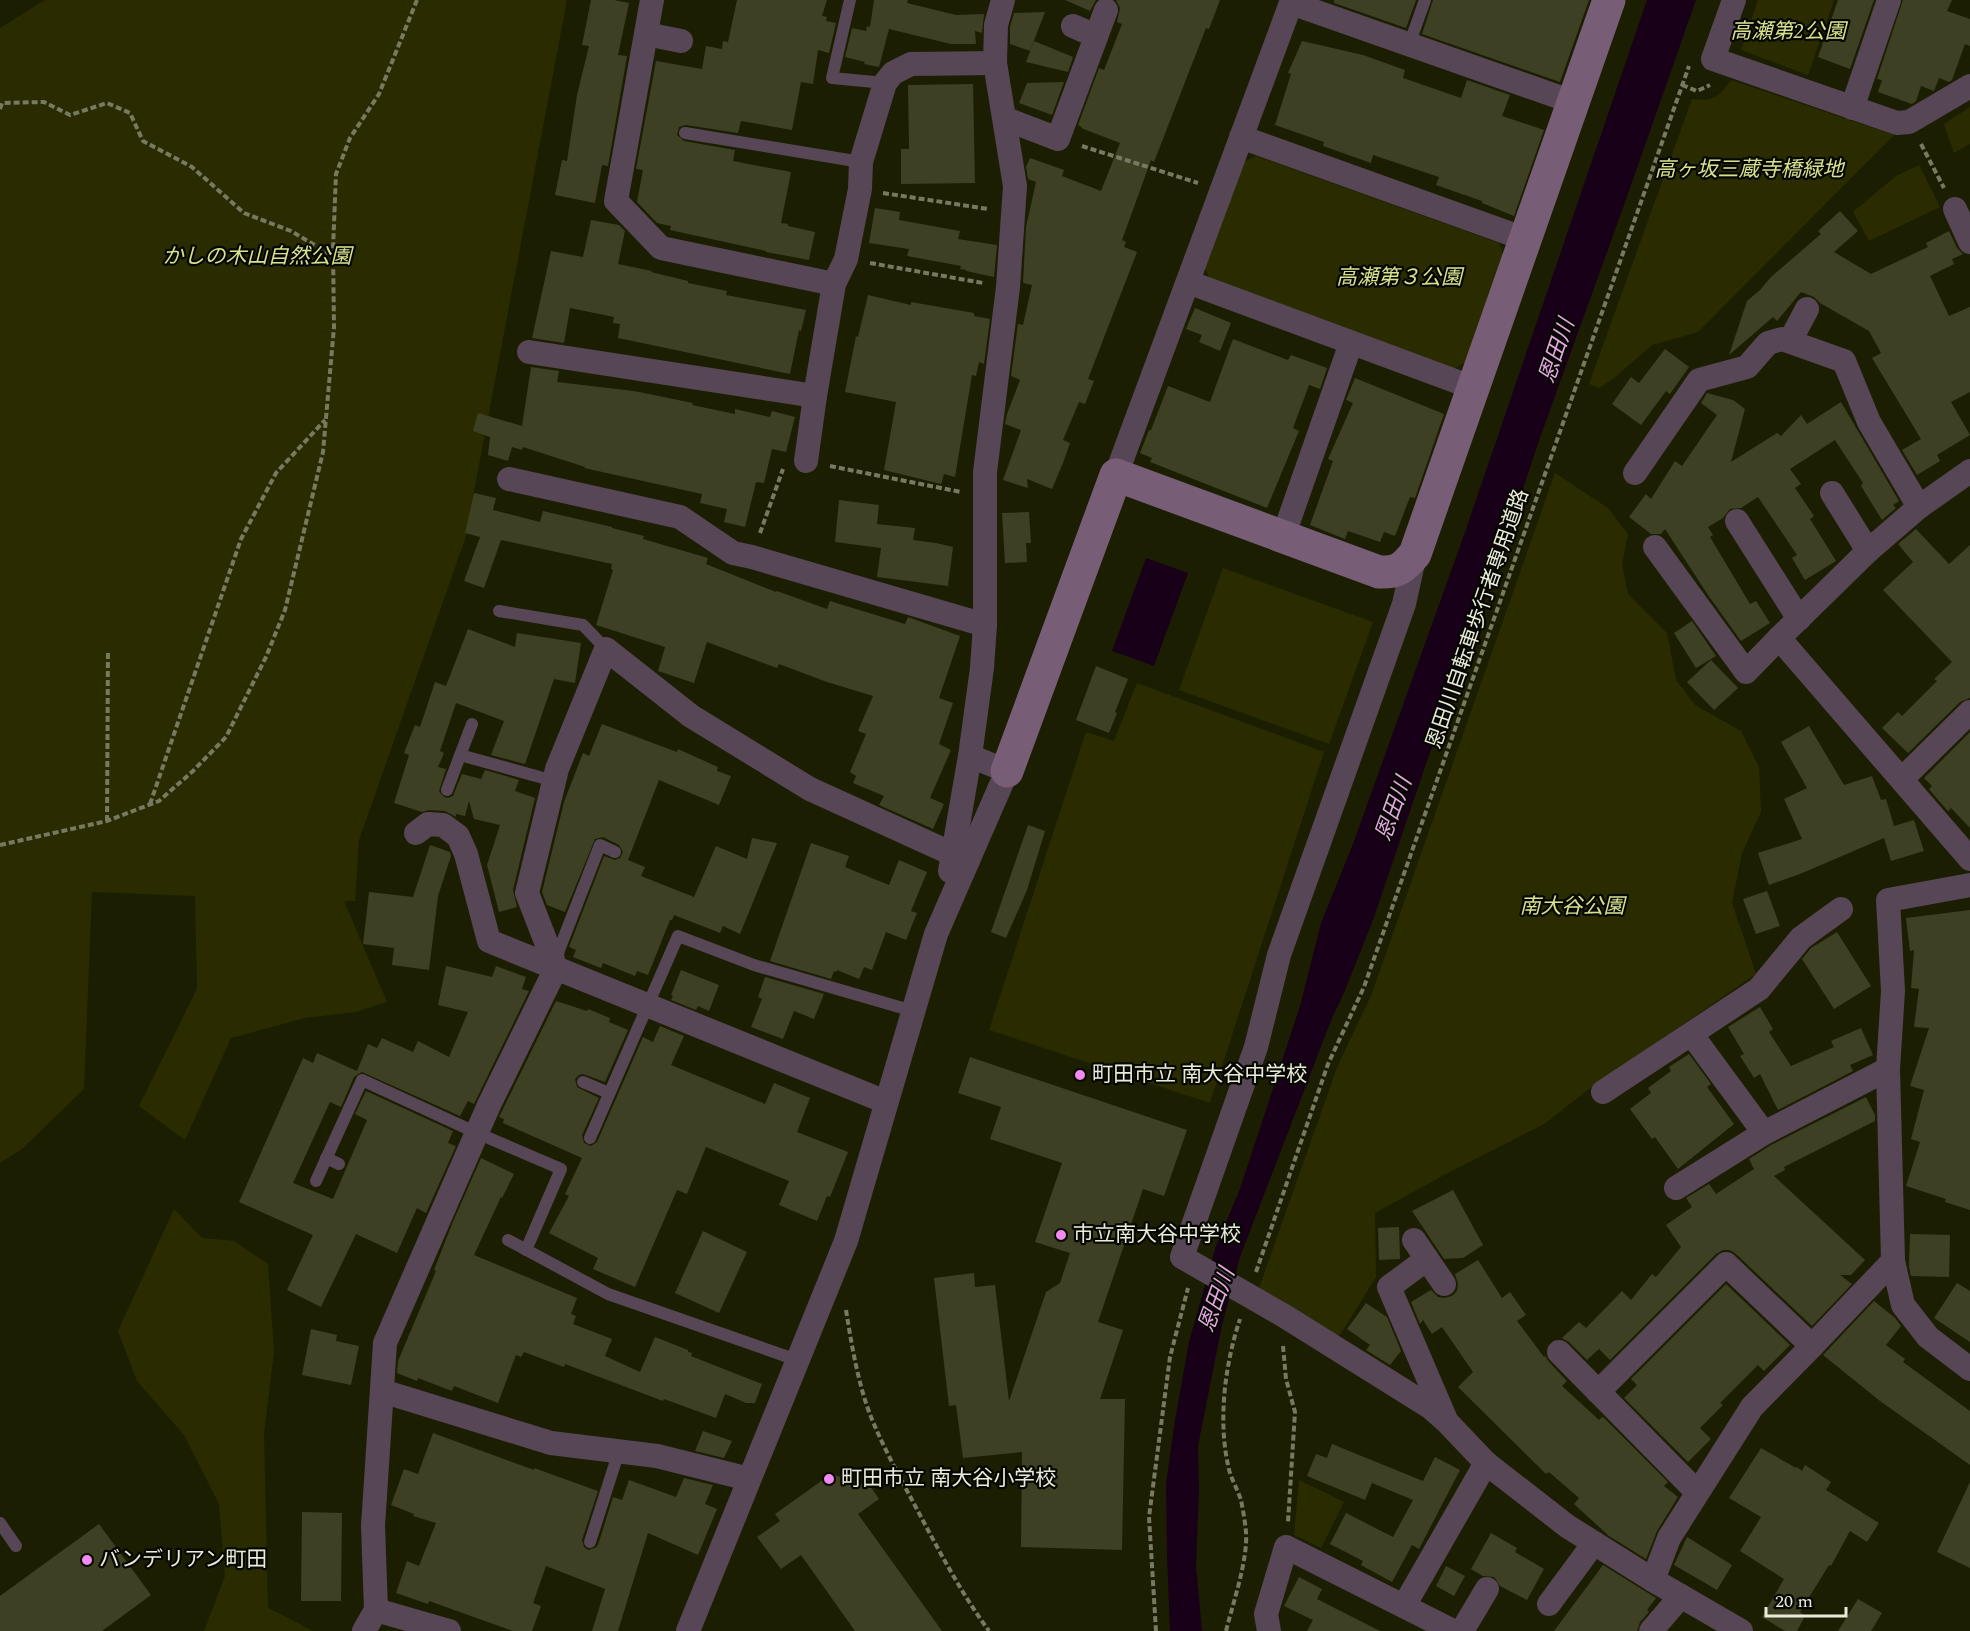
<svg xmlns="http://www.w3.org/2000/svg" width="1970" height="1631" viewBox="0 0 1970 1631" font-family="Spectral,'Noto Sans JP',serif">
<rect width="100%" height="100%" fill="#1c1e02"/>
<g fill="#2a2c00">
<path d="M45,0H567L465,539L359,840L355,901H344L387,1002L356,1012L305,1018L231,1038L185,1140L139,1106L197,989L195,896L92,892L84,1089L22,1149L0,1163V28Z"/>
<path d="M1758,0H1834L1808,75L1741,50Z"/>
<path d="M1731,80L1894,135L1698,332L1652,345L1613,379L1599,388L1589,384L1692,99C1714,101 1718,98 1731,80Z"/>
<path d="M1970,107V144L1954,153L1944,124Z"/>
<path d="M1256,156L1499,243L1503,254L1466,362L1454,369L1209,278L1205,267L1244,162Z"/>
<path d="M1919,165L1940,207L1869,241L1853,212L1896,176Z"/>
<path d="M1555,473L1608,508L1628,534L1622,564L1628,594L1667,633L1676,680L1695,705L1741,731L1759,767L1761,812L1742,853L1732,903L1756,974L1589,1089L1544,1124L1446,1174L1375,1213L1376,1277L1338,1338L1259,1288L1338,1065L1371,996Z"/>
<path d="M1223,568L1373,622L1329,744L1179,690Z"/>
<path d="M1137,683L1324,752L1210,1103L989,1030L1086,732L1114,741Z"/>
<path d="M174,1209L202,1238L234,1241L268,1264L274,1352L264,1433L268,1608L313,1631H204L225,1576L219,1504L184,1435L137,1381L118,1331Z"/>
<path d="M1299,1480L1344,1502L1321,1548L1294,1535Z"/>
</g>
<g fill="#180019">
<path d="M1647,0H1696L1624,205L1537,446L1505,544L1428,758L1373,920L1344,993L1332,1018L1240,1257L1222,1325L1198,1446L1199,1489L1196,1566L1202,1631H1170L1167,1555L1166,1484L1175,1420L1189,1342L1216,1246L1240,1189L1300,1006L1321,923L1353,844L1464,535Z"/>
<path d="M1146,558L1188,573L1154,666L1112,651Z"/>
</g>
<g fill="#3d4023">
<path d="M591,0H614L629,3L618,55L627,56L608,166L602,165L595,203L555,195L562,160L567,161L577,95L589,46L582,45Z"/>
<path d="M737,0H827L822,16L827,17L826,21L836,23L829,53L818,50L813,84L801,82L792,130L741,121L738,133L686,125L679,127L677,135L684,141L735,150L733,161L791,172L781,223L788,224V226L815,232L809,260L766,252V251L670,230L671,226L657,223L637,202L643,170L636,169L656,61L702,69L706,46L722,49L723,41L728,42Z"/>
<path d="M874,0H908L907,3L956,15L984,14L982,33L975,31L976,44H951L889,29L879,67L864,64L865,62L845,57L852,28L866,31L867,26L870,27Z"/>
<path d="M1065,0H1096L1090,11Z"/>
<path d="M1116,0H1220L1209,29L1206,28L1154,162L1151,160L1122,240L1126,242L1124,247L1137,252L1088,379L1094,381L1085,404L1079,402L1063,440L1070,443L1063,463L1052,489L1027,479L1028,488L1003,480L1021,430L1005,424L1007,414L1020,380L1011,376L1018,324L1023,325L1032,285L1023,283L1026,227L1036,182L1028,179L1026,167L1030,158L1064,170L1062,176L1101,191L1120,143L1081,128L1082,127L1078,125L1099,68L1104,70L1122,24L1117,22L1120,8Z"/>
<path d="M1334,0H1416L1406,28L1334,3Z"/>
<path d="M1433,0H1589L1560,82L1422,34Z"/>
<path d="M1838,0H1874L1850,69L1818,57Z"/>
<path d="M1903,0H1952L1947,11L1970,19V46L1965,44L1952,80L1949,82L1939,78L1934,91L1921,86L1916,101L1912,104L1878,92L1882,80L1877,79Z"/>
<path d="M1045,12L1030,51L1010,44V27L1014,13Z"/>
<path d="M1034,41L1073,57L1068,72L1026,62Z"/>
<path d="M1302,41L1363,55L1405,70L1403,78L1461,98L1467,80L1510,95L1502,116L1544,130L1514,216L1482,203V201L1436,185L1439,177L1373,155L1371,163L1323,146L1324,142L1275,125L1291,74L1288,73Z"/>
<path d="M1064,82L1052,115L1019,103L1027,83Z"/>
<path d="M973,84L975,183L901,184V149H909L908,85Z"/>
<path d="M875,208L900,212L899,220L960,231L958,239L997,245L994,277L966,271V270L960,269L961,266L907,256L909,249L869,243Z"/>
<path d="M1840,211L1858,231L1834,252L1871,274L1928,247L1926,243L1949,231L1957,248L1963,254L1952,259L1954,264L1930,276L1949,316L1970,307V392L1951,402L1970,435L1937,455L1940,461L1917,475L1902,450L1921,439L1872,358L1881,353L1869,331L1820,303L1814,297L1801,292L1777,321L1773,317L1729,355L1747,301L1760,290L1771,277L1821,234L1818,231Z"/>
<path d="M591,220L619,225L625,231L618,264L652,271L651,272L688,281V283L727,291L726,295L806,310L801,331L799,330L790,374L618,338L620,324L613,323L614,317L570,308L564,343L532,338L551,251L583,257Z"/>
<path d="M868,295L911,305V302L974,313V316L990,319L984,364L979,362L976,376L972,375L955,477L944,474L941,484L884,470L896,402L845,392L856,336L858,337Z"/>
<path d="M1195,308L1231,323L1220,351L1199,342L1202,335L1186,329Z"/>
<path d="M1233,339L1288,360L1291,355L1327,368L1320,389L1309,385L1293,428L1299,431L1267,508L1150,462L1152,458L1140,453L1149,430H1151L1168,386L1210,402Z"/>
<path d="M1665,349L1689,367L1670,394L1666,391L1641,425L1612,404L1631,377L1639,383Z"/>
<path d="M531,367L559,371L557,382L634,391L693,403L692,405L735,414V409L770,417L772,411L795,417L786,452L772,449L764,483L756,482L745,527L724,522L727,509L700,503L702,494L584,468L585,467L523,447L522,450L512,447L508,461L488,455L490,437L473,431L478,413L522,426Z"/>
<path d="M1355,378L1444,414L1415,498L1410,497L1395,536L1384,532L1380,542L1348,531L1345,539L1310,525L1333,461L1328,459L1353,403L1346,400Z"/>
<path d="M1707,393L1733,400L1745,409L1731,462L1777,433L1781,436L1801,415L1807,424L1841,402L1899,501L1893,505L1896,508L1882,520L1861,486L1863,483L1835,440L1790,469L1801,484L1795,488L1814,516L1810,519L1836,561L1805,580L1792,558L1797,555L1758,497L1741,508L1730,509L1723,518L1708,527L1713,535L1710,537L1750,604L1756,601L1770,623L1741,641L1708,595L1665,529L1661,534H1651L1629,517L1646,494L1651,499L1675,461L1682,466L1717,415L1701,403Z"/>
<path d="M474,493L496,498L493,510L540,522L543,511L612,527V528L644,536L643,539L708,558L706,564L776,592L777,591L827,609L830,601L905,624L908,617L960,636L939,698L953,703L939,744L951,750L930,798L944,804L933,829L879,805L884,796L853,783L856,776L850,772L866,734L858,731L873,696L827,682L779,664L777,668L707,642L694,683L658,671L665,647L596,625L613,570L611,569L612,564L501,540L484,588L464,581L480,537L465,533Z"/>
<path d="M839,500L879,505L877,524L915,528L913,540L936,543L953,547L948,586L877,577L881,548L835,542Z"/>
<path d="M1029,512L1031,543H1026L1027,562L1005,563L1002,513Z"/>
<path d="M1916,529L1949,564L1970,545V698L1960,702L1908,753L1882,728L1898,712L1902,716L1937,681L1934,679L1952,662L1883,590L1913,562L1898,544Z"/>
<path d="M1692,621L1716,656L1696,668L1674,633Z"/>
<path d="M468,629L515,647L517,633L581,643L575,683L554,679L525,764L491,755L504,721L456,703L440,751L444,753L438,767L446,769L439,791L444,797L448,798L453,796L462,774L481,779L485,770L519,780L515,791L535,798L513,890L517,907L499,912L487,865L500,825L474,819L469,801L465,816L456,814V817L445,811L429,810L422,812L394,803L409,755L404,753L415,725L420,727L435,682L446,686Z"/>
<path d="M1711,660L1738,688L1714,710L1687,682Z"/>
<path d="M1096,666L1128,679L1115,712L1117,713L1109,733L1076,720Z"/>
<path d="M602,724L677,752L678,749L718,767L717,771L731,776L719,805L659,780L628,860L645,867L641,876L694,897L716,846L747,859L752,838L777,843L740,934L723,926L720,933L674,915L672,920H670L648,975L637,971L635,976L603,963L601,968L573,957L576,950L569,947L604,856L615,860L620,858L623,852L619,845L603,837L595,839L565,912L547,905L542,892L564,802L583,753L589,756Z"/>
<path d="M1809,726L1844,785L1872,776L1881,800L1886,799L1894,826L1914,820L1924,851L1891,861L1884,838L1800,874L1769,885L1758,853L1802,839L1784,799L1807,788L1781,742Z"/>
<path d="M1970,732V828L1951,808L1948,811L1939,801L1929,789L1932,786L1924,778Z"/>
<path d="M1028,825L1045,831L1027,890L1006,938L991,932Z"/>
<path d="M811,843L849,856L845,867L889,885L899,860L927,872L911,911L917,913L906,940L886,932L872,970L864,967L859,979L837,970L836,972L834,971L831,979L770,961Z"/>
<path d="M430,845L450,852L451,856L438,896L429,970L392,965L394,948L363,944L369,892L413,897Z"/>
<path d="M1767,891L1780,926L1756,934L1743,899Z"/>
<path d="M1970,910V1210L1945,1202L1946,1199L1906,1186L1920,1142L1911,1139L1924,1090L1910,1086L1929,1028L1914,1027L1919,989L1911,988L1914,950L1910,951L1906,918Z"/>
<path d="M1837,932L1871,986L1834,1009L1802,959L1811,948Z"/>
<path d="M446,966L492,977L496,966L526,977L522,989L529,991L474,1104L468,1101L460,1116L362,1072L354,1077L341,1107L330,1102L293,1183L333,1199L367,1120L355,1114L366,1091L453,1131L448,1143L456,1146L426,1213L417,1208L397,1253L356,1234L321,1307L287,1290L313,1235L239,1202L303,1058L313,1063L317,1053L357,1071L368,1044L377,1048L382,1038L413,1052L418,1041L449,1057L468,1012L438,1005Z"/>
<path d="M681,970L719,985L709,1011L698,1006L696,1010L671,1000L673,996L671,995Z"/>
<path d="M765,977L824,994L814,1019L794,1011L783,1039L751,1027L762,999L758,997Z"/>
<path d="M556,1001L587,1011L588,1009L610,1018L609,1022L628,1030L605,1082L583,1074L579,1075L575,1079L577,1087L599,1098L582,1135L584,1143L591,1146L597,1142L643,1037L653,1042L660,1026L684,1036L671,1065L765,1104L774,1083L810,1098L797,1132L848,1152L830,1197L827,1196L817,1221L779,1205L789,1181L706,1147L687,1194L677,1190L635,1287L593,1269L598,1258L549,1233L569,1196L565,1194L582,1158L503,1123L504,1119L499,1117Z"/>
<path d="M1760,1007L1773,1029L1769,1032L1791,1066L1834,1047L1831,1041L1861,1028L1873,1055L1850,1065L1853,1071L1778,1110L1760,1074L1754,1078L1740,1056L1744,1054L1728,1027Z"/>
<path d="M1689,1054L1711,1084L1707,1087L1734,1124L1678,1169L1655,1137L1652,1139L1630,1109L1651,1093L1648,1088L1671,1071L1669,1067Z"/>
<path d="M970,1057L1187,1130L1164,1196L1143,1189L1098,1322L1123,1330L1100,1399H1125L1122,1550L1021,1547L1022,1452L963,1458L956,1405L949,1406L934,1278L974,1273L975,1287L995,1285L1009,1401L1046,1292L1060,1283L1070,1253L1035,1242L1062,1163L990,1139L1001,1107L958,1093Z"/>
<path d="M1866,1097L1875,1115V1121L1784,1167L1785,1170L1774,1176L1865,1260L1851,1275H1840L1852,1284L1812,1326L1736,1254L1730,1250H1723L1716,1254L1610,1360L1599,1349L1587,1360L1569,1342L1562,1338L1579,1322L1586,1328L1622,1291L1631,1300L1652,1274L1656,1277L1681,1247L1666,1225L1692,1207L1686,1198L1709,1184L1716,1194L1754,1169L1749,1159L1771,1145Z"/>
<path d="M481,1158L514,1174L502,1198L501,1197L474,1255L577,1298L571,1314L576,1316L573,1324L612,1339L605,1356L640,1372L655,1337L688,1350V1352L692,1353L691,1356L762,1384L755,1403H746L725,1394L716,1418L664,1399L663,1401L565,1364L564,1367L524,1352L521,1357L516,1355L498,1403L454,1386L452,1391L418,1378L417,1381L397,1373L398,1361L436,1271L434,1270L452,1224Z"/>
<path d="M1453,1190L1483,1245L1463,1258L1444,1259L1412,1211Z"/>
<path d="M1399,1227L1400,1259L1379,1260L1378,1228Z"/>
<path d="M703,1231L747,1252L719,1313L675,1293Z"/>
<path d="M1910,1234L1950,1235L1949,1277L1911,1276L1909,1267Z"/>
<path d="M1478,1260L1502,1298L1510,1292L1526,1315L1517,1321L1544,1357L1545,1356L1549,1362L1567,1381L1562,1386L1599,1420L1602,1417L1604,1418L1668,1482L1664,1486L1678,1497L1657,1531L1646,1559L1609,1536L1574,1504L1579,1498L1549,1472L1546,1474L1458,1387L1473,1372L1442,1327L1432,1334L1423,1320L1420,1324L1411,1302L1431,1290L1438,1297L1444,1298L1452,1296L1457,1291L1458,1284L1455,1274Z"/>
<path d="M1957,1283L1970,1291V1342L1934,1318Z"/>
<path d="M1726,1284L1790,1345L1764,1371L1758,1365L1720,1403L1723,1405L1700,1428L1711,1439L1688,1462L1624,1398L1637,1385L1631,1379Z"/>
<path d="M1874,1301L1895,1318L1901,1326L1886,1345L1905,1359L1903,1362L1970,1411V1465L1880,1401L1823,1355Z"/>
<path d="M1366,1303L1387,1317L1401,1351L1390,1365L1366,1350L1370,1345L1347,1329Z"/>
<path d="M311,1329L337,1335L336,1341L359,1346L351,1385L302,1375Z"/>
<path d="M703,1431L732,1441L724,1458L695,1451Z"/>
<path d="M433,1433L534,1470V1468L598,1491L582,1540L584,1547L588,1550L595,1548L598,1545L613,1497L622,1500L629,1480L676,1497L684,1478L713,1485L705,1504L717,1509L698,1555L648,1533L618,1631H592L605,1589L546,1566L533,1603L541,1606L532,1631H513L429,1601L428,1604L396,1593L407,1561L419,1566L436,1523L413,1516L414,1514L391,1505L404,1469L418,1474Z"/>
<path d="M1332,1444L1423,1481L1435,1457L1460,1470L1419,1549L1412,1545L1392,1582L1361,1565L1363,1561L1330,1544L1346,1513L1393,1537L1413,1500L1372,1483L1365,1500L1307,1476L1316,1454L1327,1458Z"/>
<path d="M1761,1448L1796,1468L1797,1467L1802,1471L1805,1465L1831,1482L1826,1490L1879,1523L1867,1542L1850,1531L1831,1566L1829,1565L1800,1612L1805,1616L1797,1631H1785L1762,1617L1784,1579L1740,1551L1761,1517L1729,1498Z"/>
<path d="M831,1474L871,1487L879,1499L858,1514L942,1631H855L801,1555L781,1569L757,1537L780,1521L775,1514Z"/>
<path d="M1970,1482V1568L1937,1552Z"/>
<path d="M302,1512L342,1513L341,1601H301Z"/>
<path d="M99,1524L151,1595L102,1631H0V1596Z"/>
<path d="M1491,1533L1517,1548L1515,1552L1544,1569L1527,1600L1500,1586L1494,1577L1483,1576L1471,1569Z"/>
<path d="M1687,1537L1732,1565L1717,1590L1674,1565Z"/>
<path d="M1603,1565L1656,1598L1647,1610L1649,1612L1640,1622L1637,1631H1554Z"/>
<path d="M1446,1566L1465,1576L1454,1596L1436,1586Z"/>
<path d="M1299,1577L1322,1589L1317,1599L1380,1631H1307L1313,1620L1284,1606Z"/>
<path d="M1858,1599L1882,1613L1871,1631H1838Z"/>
</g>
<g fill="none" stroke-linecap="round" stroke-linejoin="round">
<g stroke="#777962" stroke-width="4" stroke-dasharray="6 3" stroke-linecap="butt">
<path d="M1682,85L1697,91L1710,85"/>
<path d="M0,109L2,103L44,102L70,115L107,103L130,113L143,141L192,167L244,213L291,231L333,256"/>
<path d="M1921,144L1944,188"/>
<path d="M1082,146L1198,183"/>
<path d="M883,193L988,209"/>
<path d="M870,263L983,283"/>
<path d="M830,466L961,492"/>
<path d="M760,533L783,469"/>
<path d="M150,804L241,539L276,473L325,420"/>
<path d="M107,821L108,651"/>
<path d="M0,845L107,821L159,801L193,771L226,737L266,657L285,610L323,452L334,327L333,249L336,174L350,138L379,94L417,0"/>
<path d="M1256,1272L1328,1064L1364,987L1689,66"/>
<path d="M846,1310C851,1341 856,1371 865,1400C875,1432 896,1470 912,1500C936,1545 959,1590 989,1631"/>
<path d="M1283,1346L1286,1379L1295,1412L1288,1522"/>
<path d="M1156,1631L1149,1517L1170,1357L1188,1288"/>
<path d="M1226,1631C1233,1603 1248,1560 1246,1532C1245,1521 1243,1510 1241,1500C1237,1488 1230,1477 1228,1465C1218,1419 1225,1364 1240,1319"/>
</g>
<g stroke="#574656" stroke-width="12">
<path d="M850,0L832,78L885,83"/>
<path d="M1409,45L1425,0"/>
<path d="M685,133L861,162"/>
<path d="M499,611L583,625L606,649"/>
<path d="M460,755L554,781"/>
<path d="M447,790L472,724"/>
<path d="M557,961L559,950L600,845L615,852"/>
<path d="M583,1082L609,1093"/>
<path d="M590,1138L678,936L754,965L913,1011"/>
<path d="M326,1158L339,1164"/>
<path d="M316,1181L362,1080L477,1133L561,1169L526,1250"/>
<path d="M508,1240L608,1294L797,1360"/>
<path d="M0,1523L16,1546"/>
<path d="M590,1542L619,1451"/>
</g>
<g stroke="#574656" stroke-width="24">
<path d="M652,0L616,201L661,248L834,284"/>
<path d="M1734,0L1713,59L1897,123L1909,122L1970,86"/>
<path d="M1073,26L1096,36"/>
<path d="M646,34L681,41"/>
<path d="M1852,108L1889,0"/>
<path d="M1006,119L1058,139L1106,10"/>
<path d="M1241,137L1525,239"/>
<path d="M1955,209L1970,242"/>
<path d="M1188,282L1474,388"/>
<path d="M1790,341L1807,309"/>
<path d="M529,352L815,396"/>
<path d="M806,461L815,396L834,284L846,259L860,189L861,162L885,83L893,73L911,64L995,63"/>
<path d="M1970,471L1919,507L1868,551L1779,638L1970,859"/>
<path d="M1635,473L1699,380L1747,367L1768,343L1782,339L1844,361L1869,422L1919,507"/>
<path d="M1116,475L1291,3L1573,102"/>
<path d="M509,479L680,517L733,553L752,557L985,625"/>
<path d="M1832,493L1868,551"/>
<path d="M1737,521L1799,619"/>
<path d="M1283,537L1351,343"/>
<path d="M1655,547L1746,672L1779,638"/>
<path d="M1415,554L1404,604L1279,955L1256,1047L1182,1257L1286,1317L1430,1407L1447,1422L1486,1463L1567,1526L1653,1580L1741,1631"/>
<path d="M1902,779L1970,712"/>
<path d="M416,833L428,824L443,825L458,836L466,854L489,941L886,1102"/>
<path d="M950,871L970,756L982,668L985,625V472L1008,287L1015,186L995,63L996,25L1003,0"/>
<path d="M1970,885L1888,900L1893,991L1888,1069L1893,1261L1903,1305L1928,1337L1970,1369"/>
<path d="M1692,1035L1764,1133"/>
<path d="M1603,1092L1759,989L1801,938L1841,909"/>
<path d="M1676,1188L1764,1133L1888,1069"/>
<path d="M1414,1240L1444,1284"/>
<path d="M1427,1259L1389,1287L1446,1420"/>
<path d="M1559,1352L1697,1492"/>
<path d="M382,1391L551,1443L657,1456L749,1479"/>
<path d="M1598,1392L1726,1264L1812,1346"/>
<path d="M1653,1580L1669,1538L1752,1407L1812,1346L1893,1261"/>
<path d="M1549,1604L1594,1543"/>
<path d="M1404,1606L1486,1463"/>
<path d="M376,1610L449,1631"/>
<path d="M364,1631L376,1610L373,1526L385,1343L489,1105L556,968L527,893L557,769L606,649L691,716L810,789L968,861"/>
<path d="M688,1631L846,1241L936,934L1007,771L970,756"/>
<path d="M1269,1631L1266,1614L1286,1547L1453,1631"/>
<path d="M1462,1631L1487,1589"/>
<path d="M1651,1631L1681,1596"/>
</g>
<path stroke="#785d77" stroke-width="33" d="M1007,771L1116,475L1379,572C1398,573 1403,568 1415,554L1609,0"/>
</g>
<g fill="#f28af2" stroke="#060701" stroke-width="2">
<circle cx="1080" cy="1075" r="6"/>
<circle cx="1061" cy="1235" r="6"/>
<circle cx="829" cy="1479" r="6"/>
<circle cx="87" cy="1560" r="6"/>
</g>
<g text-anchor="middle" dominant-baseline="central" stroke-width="4.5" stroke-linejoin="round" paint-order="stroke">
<g font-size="21" font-style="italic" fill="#d8e18e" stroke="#060701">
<text x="1788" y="32">高瀬第2公園</text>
<text x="1749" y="170">高ヶ坂三蔵寺橋緑地</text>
<text x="257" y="257">かしの木山自然公園</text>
<text x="1399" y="278">高瀬第３公園</text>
<text x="1572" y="907">南大谷公園</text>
</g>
<g font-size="21" fill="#e9ebda" stroke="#060701">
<text transform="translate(1478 619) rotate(-71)">恩田川自転車歩行者専用道路</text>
</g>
<g font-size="21" fill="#e9ebda" stroke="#060701" text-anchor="start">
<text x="1092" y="1075">町田市立 南大谷中学校</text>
<text x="1073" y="1235">市立南大谷中学校</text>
<text x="841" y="1479">町田市立 南大谷小学校</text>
<text x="99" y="1560">バンデリアン町田</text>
</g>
<g font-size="22" font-style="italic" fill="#e4a7e3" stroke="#060701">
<text transform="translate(1557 351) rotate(-71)">恩田川</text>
<text transform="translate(1394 809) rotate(-70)">恩田川</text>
<text transform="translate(1217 1300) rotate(-70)">恩田川</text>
</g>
</g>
<path d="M1766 1607v9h80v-9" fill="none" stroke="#e9ebda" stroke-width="3"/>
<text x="1775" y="1607" font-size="18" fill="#e9ebda" stroke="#060701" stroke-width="4.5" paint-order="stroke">20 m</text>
</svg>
